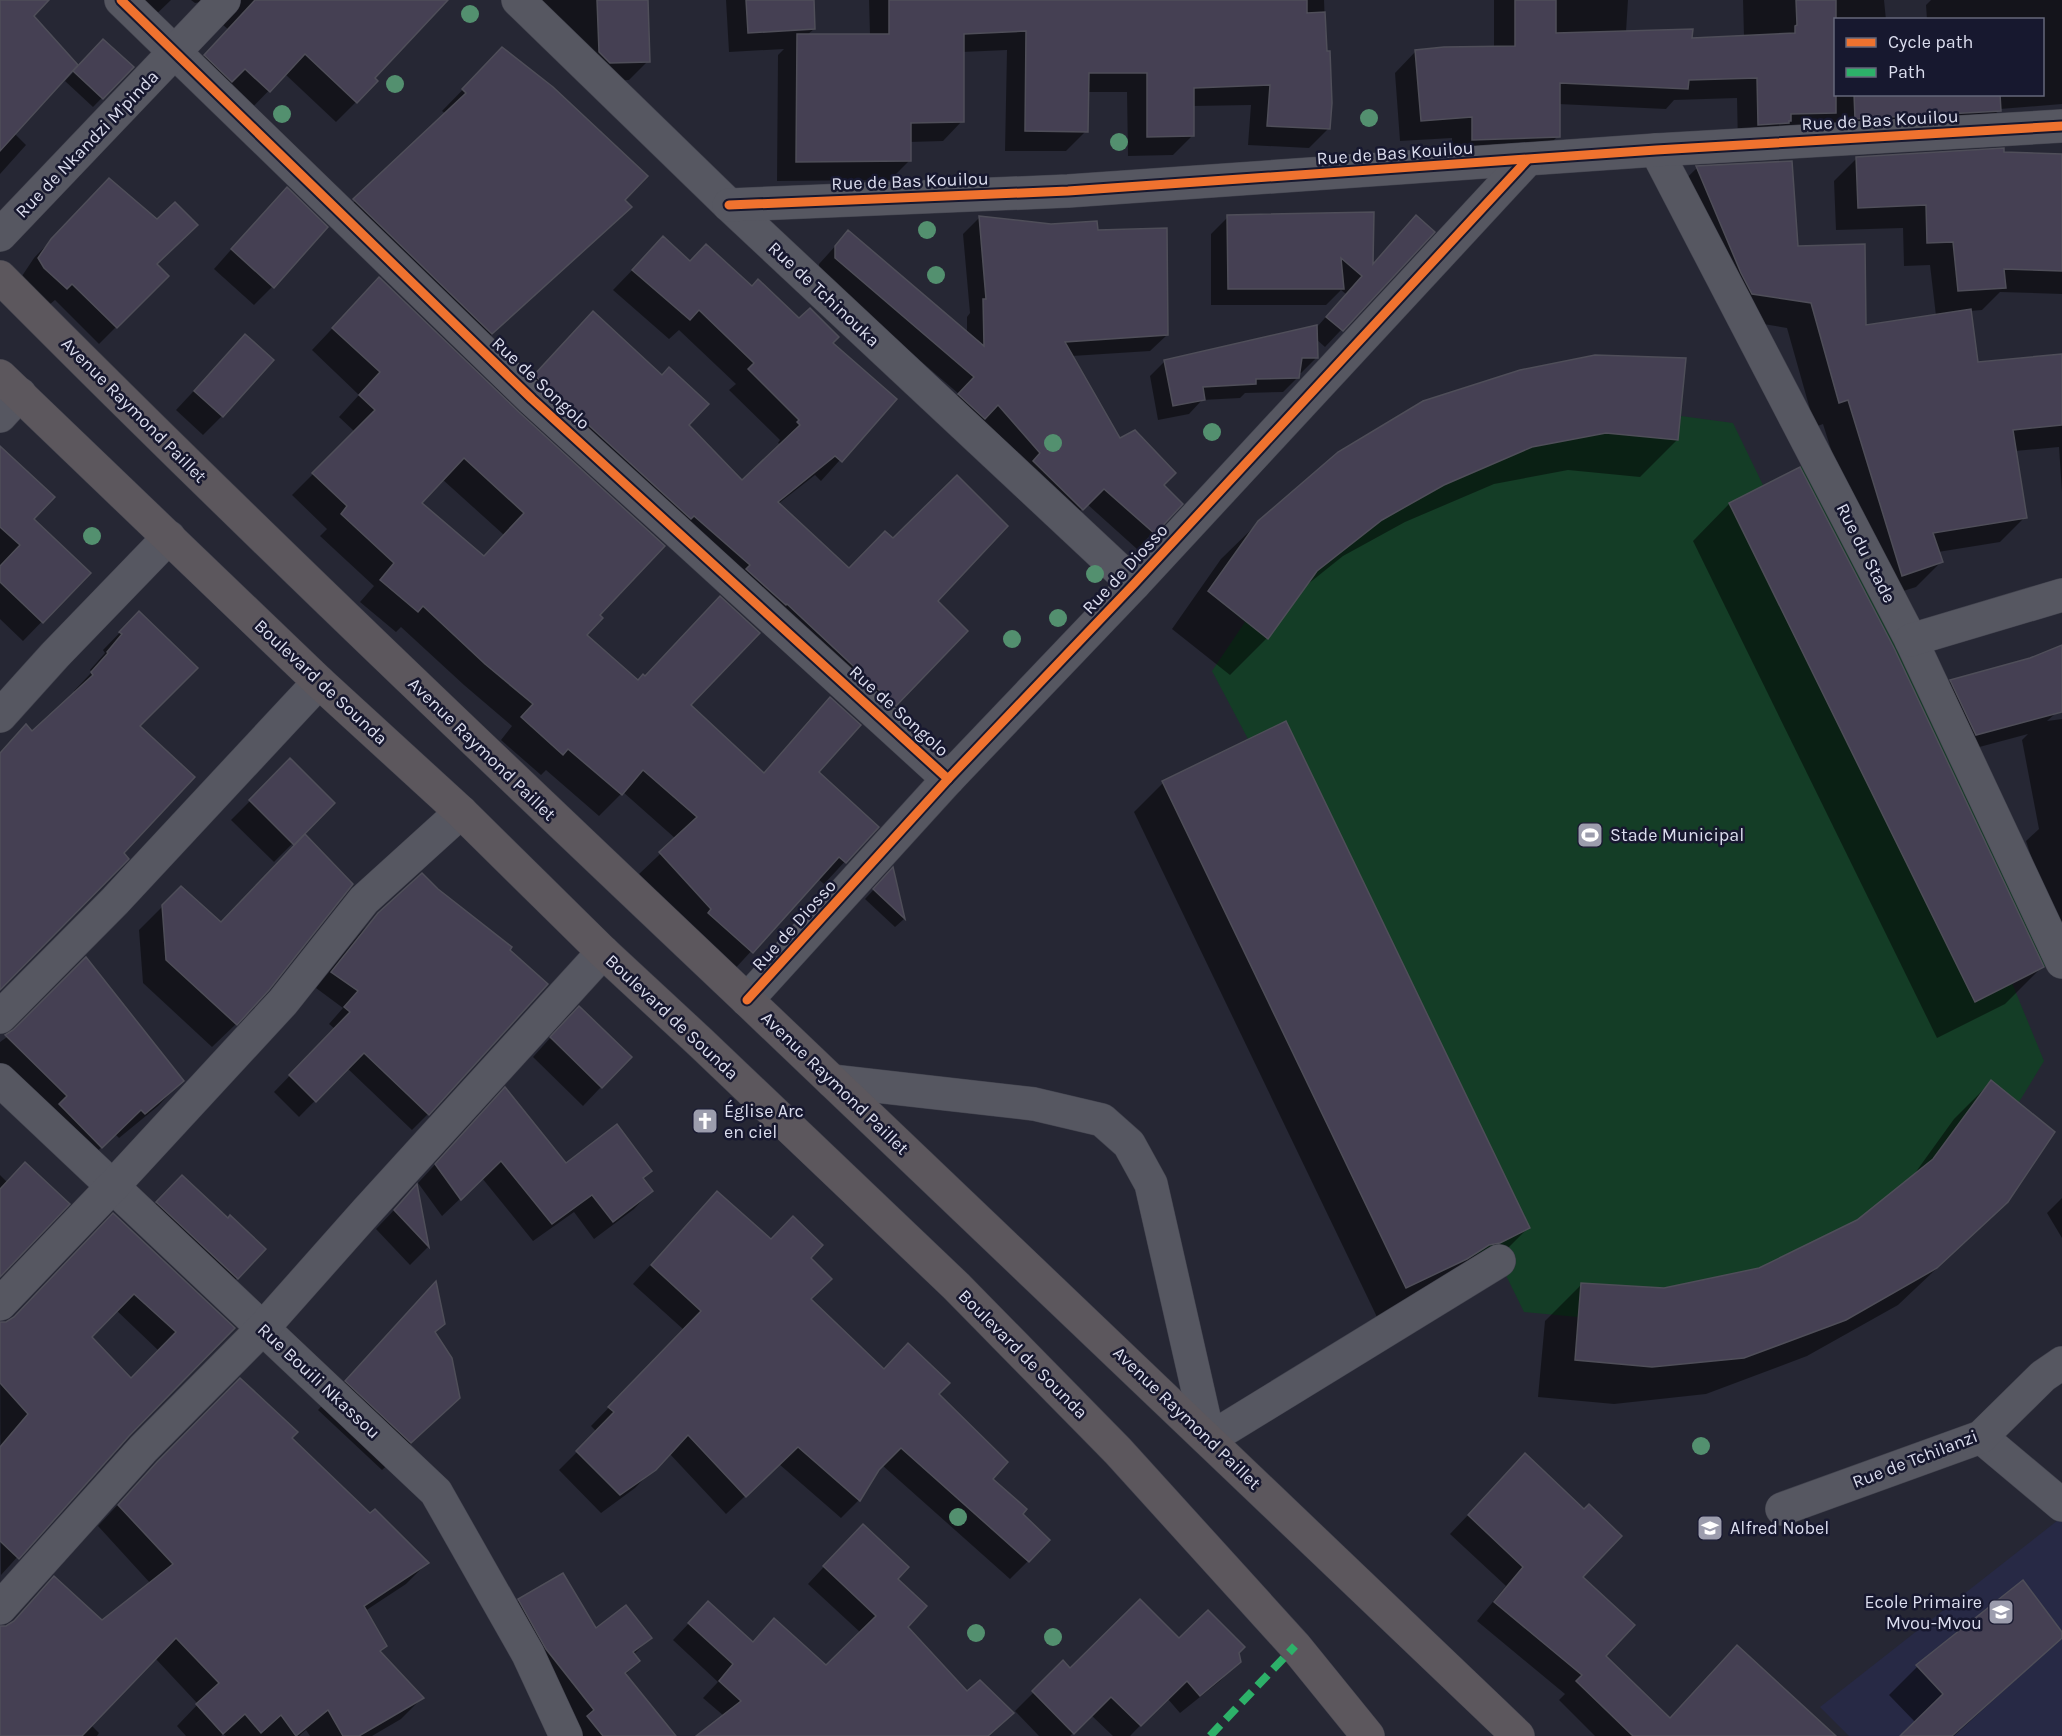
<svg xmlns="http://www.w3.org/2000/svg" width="2062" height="1736" viewBox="0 0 2062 1736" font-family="Karla,sans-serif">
<rect width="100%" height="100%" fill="#262734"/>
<path fill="#272945" d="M2062,1517V1736H1849L1820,1707Z"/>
<path fill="#143d26" d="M1595,355L1686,358L1681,416L1733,423L1763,485L1808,463L2054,962L2012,983L2044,1061L2019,1102L2055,1132L2008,1202L1937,1268L1846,1320L1744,1358L1652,1367L1575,1360L1578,1317L1524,1312L1492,1247L1406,1288L1162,781L1248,739L1212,671L1245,622L1208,591L1258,521L1338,452L1423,401L1520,370Z"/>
<g fill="#0007" fill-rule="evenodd">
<path d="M0,0H47L32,16L14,133L26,145L0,174Z"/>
<path d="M119,0H171L144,26Z"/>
<path d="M191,0H446L373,78L356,102L336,122L285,74L249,111L185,76L229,30L223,25L207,1L195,3Z"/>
<path d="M497,0H646L648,61L629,80L591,82L504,0Z"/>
<path d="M726,0H812L814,29L807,35H870L869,0H1324L1329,128L1309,148L1248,145L1251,105L1192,106L1193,135L1173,155L1128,156L1127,92H1087L1086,131L1066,151H1005L1007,50L962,52V121L943,141L909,142L910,160L890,180L777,181L778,55L784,49L729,52Z"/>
<path d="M1494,0H1628L1626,32L1691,40L1744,37L1743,0H1884L1886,20H1836V94H2042V20H1927L1926,5L1931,0H2062V104L2000,109L1979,131L1738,146L1737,98L1674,100L1666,109L1558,104V136L1537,157L1452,160V138L1400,141L1395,73L1416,51L1494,48Z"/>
<path d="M94,50L132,67L93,107L65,81Z"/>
<path d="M482,70L623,200L609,227L471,354L334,221L446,114L442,111Z"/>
<path d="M2003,153L2062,155V294L2000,292L1982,310L1970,311L1977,364L2062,355V492L2059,447L2015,451L2025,517L2000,542L1938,552L1941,562L1916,587L1878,599L1823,424L1815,427L1787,328L1727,318L1672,192L1697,168L1790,162L1796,247L1864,326L1936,316L1930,265L1904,266L1903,228L1836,230L1834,181L1857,158Z"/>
<path d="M93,197L167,276L99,344L55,300L49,305L22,276L34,258Z"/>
<path d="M268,208L273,286L254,305L214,269Z"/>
<path d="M1228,217L1371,265L1416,217L1433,232L1325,347L1316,339V358L1301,373H1299L1298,377L1283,392L1245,393L1240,398L1202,400L1189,414L1158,420L1150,376L1165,361L1317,327L1346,294L1341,290L1326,305H1211V234Z"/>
<path d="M979,218L1096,231L1167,335L1150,351L1072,356L1119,440L1181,504L1137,549L1087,504L1065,525L943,411L959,394L819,274V264L848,232L967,334V317L970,313L963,234Z"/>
<path d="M644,258L689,262L752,288L831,343L895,399L821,481L815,475L778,504L848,570L936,601L966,631L875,725L515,395L573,333L687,425L742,483L781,445L778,443L780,440L729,390L736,384L679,330L669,339L613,290Z"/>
<path d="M379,279L598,615L585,635L637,682L689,705L763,774L809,720L830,699L817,772L876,828L824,884L818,879L731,973L639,874L676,839L623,792L599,816L546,770L541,775L501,740L512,726L464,685L401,627L396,632L360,602L374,586L320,536L327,529L292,495L355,432L339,417L359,395L312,350ZM442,479L504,535L483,557L419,503Z"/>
<path d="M245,336L222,416L203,435L176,410Z"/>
<path d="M1520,371L1677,440L1640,477L1568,470L1494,484L1405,522L1343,556L1303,588L1267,638L1230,675L1172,629L1221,559L1259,522Z"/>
<path d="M0,448L32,519L89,573L23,641L0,619Z"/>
<path d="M1729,504L2042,967L2005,1004L1937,1038L1693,541Z"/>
<path d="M139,613L138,727L0,988V753L32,734L76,693L74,691L92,672L90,670L105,653L103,650Z"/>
<path d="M1951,681L2056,713L2047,721L2062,719V951L2026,841L2039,829L2022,740L2028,734L1957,753L1932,700Z"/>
<path d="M290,761L333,803L274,862L231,820Z"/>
<path d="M1163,783L1528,1228L1499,1257L1377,1317L1134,812Z"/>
<path d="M892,870L904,919L895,927L865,899Z"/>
<path d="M181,888L236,1024L212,1047L143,983L139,930Z"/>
<path d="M379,914L428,1114L412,1130L347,1068L299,1117L274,1092L335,1029L329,1024L343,1008L316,988L362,931Z"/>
<path d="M560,1027L601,1087L583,1106L533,1057Z"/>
<path d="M14,1032L182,1081L158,1106L119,1138L115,1134L77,1171L0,1079V1042Z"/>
<path d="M1991,1082L1969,1238L1898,1305L1807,1356L1706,1394L1614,1404L1538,1397L1545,1321L1582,1284L1664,1290L1759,1269L1857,1222L1910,1180L1954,1119Z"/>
<path d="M488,1107L566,1165L650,1171L642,1179L651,1191L634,1209L594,1239L574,1212L533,1241L482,1178L442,1216L418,1183Z"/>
<path d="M0,1175L7,1182L0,1275Z"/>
<path d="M416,1187L428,1247L410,1265L376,1229Z"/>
<path d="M168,1191L228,1220L264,1249L223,1293L143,1217Z"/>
<path d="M717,1193L771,1241L809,1258V1299L883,1371L936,1394L990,1479L1021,1514L1028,1561L1010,1579L882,1465L859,1500L841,1518L779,1464L726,1514L669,1453L635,1488L601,1513L559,1470L597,1432L591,1426L684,1330L633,1284Z"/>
<path d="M2062,1198V1238L2047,1213Z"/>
<path d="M96,1233L233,1328L128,1435L1,1575L0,1324H5L13,1319ZM116,1310L159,1351L131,1380L90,1337Z"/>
<path d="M435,1284L444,1324L434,1333L430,1426L382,1470L318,1410Z"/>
<path d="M240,1380L290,1438L370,1515L427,1563L406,1584L365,1611L385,1646L379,1652L422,1698L401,1719L372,1736H310L306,1730L299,1736H226L223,1734L221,1736H186L177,1726L198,1704L155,1658L91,1725L99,1733L97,1736H0V1627H6L10,1625L54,1578L102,1622L151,1584L98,1526L136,1485Z"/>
<path d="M1507,1474L1581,1577L1604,1656L1669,1719L1737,1647L1836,1736H1595L1559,1700L1565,1694L1477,1621L1506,1586L1450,1534Z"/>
<path d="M847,1542L895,1579L906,1627L988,1736H699L724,1716L703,1698L718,1682L673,1640L692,1620L752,1643L826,1667L861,1633L808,1584Z"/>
<path d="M2023,1582L2062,1636L2034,1663L1954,1736H1902L1916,1723L1889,1695L1917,1667Z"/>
<path d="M519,1600L595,1630L650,1638L633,1655L638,1661L625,1675L674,1736H573L502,1617Z"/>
<path d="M1179,1640L1238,1652L1239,1661L1220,1681L1180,1713L1167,1698L1130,1736H1113L1091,1715L1070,1736H1039L1015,1711L1063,1663L1070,1670Z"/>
</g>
<g fill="#454053" stroke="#4f4e59" stroke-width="1.5" fill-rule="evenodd">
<path d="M0,0H49L34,16L78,65L0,151Z"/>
<path d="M255,0H448L375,78L378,81L357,103L305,54L270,92L245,69L232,82L204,55Z"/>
<path d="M597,0H648L650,62L610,63L599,52Z"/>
<path d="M746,0H814L815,29L748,33Z"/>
<path d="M889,0H1307V13L1325,12L1327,51H1330L1332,103L1330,129L1267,126L1270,85L1194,88V136L1147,137V73H1089L1088,132L1025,131L1026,31L964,34V122L911,123V161L796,162L797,34H889Z"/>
<path d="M1515,0H1556V33L1693,29L1692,38L1795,33V26L1797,25L1796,0H1836V113L1791,114V121H1789V123L1758,125L1757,78L1689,80L1688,89L1560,83V137L1472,140V117L1421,121L1415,50L1444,47L1515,46Z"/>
<path d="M103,39L134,67L103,99L73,71Z"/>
<path d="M502,47L553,87L648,176L625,200L632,207L492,334L353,199L466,93L462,89Z"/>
<path d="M1854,94H2000L2001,111L1855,119Z"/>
<path d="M2004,148V152L2062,154V271L2004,269L2006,288L1958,291L1953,242L1927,243L1926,205L1858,208L1856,157Z"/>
<path d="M1792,161L1798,246L1865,244L1866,325L1971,309L1978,362L2062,354V425L2013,430L2027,518L1933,533L1943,562L1902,576L1848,400L1839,403L1811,303L1752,294L1741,273L1696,166Z"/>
<path d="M109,178L157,219L175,202L198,225L157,264L169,276L117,328L72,284L67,289L44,268L38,258L51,239Z"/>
<path d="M287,187L328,227L274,288L231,249Z"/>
<path d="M1374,212L1373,264L1416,215L1435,232L1343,331L1326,317L1362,276L1341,258L1344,289H1228L1227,215Z"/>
<path d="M979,216L1051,224L1097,221L1098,230L1167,228L1168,335L1065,342L1120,438L1135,430L1176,473L1164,485L1183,504L1155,534L1104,489L1083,510L1033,461L1040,453L998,405L985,419L958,394L974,377L835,258V246L848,230L984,346L983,299H986Z"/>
<path d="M663,236L690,261L706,244L752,286L758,279L799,318L810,308L839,337L833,343L897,399L842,462L835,456L778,502L849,568L885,531L893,538L957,475L1008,526L938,601L968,631L896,706L787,604L786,605L746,569L750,565L694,516L691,519L534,375L593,311L662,375L669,367L709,404L689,425L742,480L800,425L797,422L799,420L748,369L754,363L699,310L690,320L632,270Z"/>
<path d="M379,277L519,412L665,546L600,615L603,618L587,635L638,680L643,674L645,676L720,596L760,633L691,705L764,773L830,697L861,725L819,772L879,827L846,863L839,857L753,953L708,913L711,909L659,852L697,817L643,770L622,795L568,749L563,755L521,717L533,704L485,664L423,606L418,612L380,580L394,563L341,514L347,506L312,473L375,410L359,395L380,372L332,328ZM464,458L524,513L484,556L422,503Z"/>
<path d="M1317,325L1318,358H1302L1299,378L1256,379V384L1203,387L1205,400L1173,406L1164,360Z"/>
<path d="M245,334L274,360L223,417L194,391Z"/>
<path d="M1595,355L1686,358L1678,440L1606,433L1532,447L1444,485L1382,520L1317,571L1268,639L1208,591L1258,521L1338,452L1423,401L1520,370Z"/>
<path d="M0,446L55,497L34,519L91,573L43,623L0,582V566L20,545L0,527Z"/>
<path d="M1800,467L1894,648L2044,967L1975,1002L1729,503Z"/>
<path d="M139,611L198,668L140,726L195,777L124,853L129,859L0,990V753L26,724L32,731L93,675L91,672L108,653L107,652L122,634L119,632Z"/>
<path d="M2062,645V712L1976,735L1950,680L2030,658Z"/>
<path d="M1286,721L1530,1228L1500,1243L1489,1245L1467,1259L1406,1288L1162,781Z"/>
<path d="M290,758L335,803L294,845L249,800Z"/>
<path d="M305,834L353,884L269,990L237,1025L166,960L162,905L181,886L221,922Z"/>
<path d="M893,867L905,919L873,889Z"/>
<path d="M422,873L438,889L512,947L510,950L548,984L429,1115L364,1053L316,1102L289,1075L350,1012L344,1007L358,991L331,972L378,913Z"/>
<path d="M86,957L184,1081L145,1114L141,1110L102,1148L59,1104L67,1096L5,1035L13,1030Z"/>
<path d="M579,1006L632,1057L602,1088L550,1037Z"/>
<path d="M1991,1080L2055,1132L2008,1202L1937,1268L1846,1320L1744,1358L1652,1367L1575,1360L1581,1283L1664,1288L1759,1268L1857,1220L1933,1159Z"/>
<path d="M505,1087L566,1163L617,1124L652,1171L643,1178L653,1191L613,1222L592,1195L552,1224L501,1161L461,1200L435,1164Z"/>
<path d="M25,1162L70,1204L0,1277V1189Z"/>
<path d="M182,1175L228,1218L230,1215L266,1249L238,1279L156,1202Z"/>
<path d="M417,1184L429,1247L394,1210Z"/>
<path d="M717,1191L771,1239L793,1216L823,1245L811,1258L832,1279L811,1299L884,1369L908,1343L950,1383L939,1394L1008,1462L993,1479L1027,1509L1023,1514L1050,1540L1029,1562L901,1448L879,1470L860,1501L798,1447L746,1497L688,1435L656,1470L620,1495L576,1451L614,1412L608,1407L701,1311L651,1265Z"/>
<path d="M113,1213L235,1328L129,1436L19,1559L0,1541V1447L28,1414L0,1383V1322H6L14,1317ZM134,1294L176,1332L131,1378L92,1337Z"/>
<path d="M436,1281L445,1324L435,1332L452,1358L460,1398L411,1443L345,1381Z"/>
<path d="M240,1378L298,1432L292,1438L370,1513L375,1509L429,1563L364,1606L387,1646L380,1651L424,1698L359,1736H343L328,1710L296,1736L281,1715L261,1733L245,1714L223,1734L196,1704L219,1683L176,1638L82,1736H0V1626H6L14,1621L54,1576L102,1620L173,1564L118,1505L157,1462Z"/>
<path d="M1525,1453L1584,1509L1589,1504L1622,1536L1583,1577L1635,1625L1606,1656L1670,1718L1737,1645L1836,1736H1633L1576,1681L1582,1675L1494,1602L1523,1567L1468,1515Z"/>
<path d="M863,1524L909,1567L898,1579L927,1606L908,1627L967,1691L980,1680L1014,1713L988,1736H696L741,1701L719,1681L733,1664L688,1623L708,1601L753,1642L774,1618L826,1665L876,1616L823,1566Z"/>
<path d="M563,1573L596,1628L626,1605L652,1638L633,1652L640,1661L625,1673L676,1736H603L587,1716L594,1710L546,1649L518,1599Z"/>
<path d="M2023,1580L2062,1632V1638L1952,1736H1900L1943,1694L1916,1665Z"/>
<path d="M1140,1599L1179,1638L1208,1610L1245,1647L1239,1653L1241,1662L1200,1696L1187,1681L1141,1726L1111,1697L1074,1734L1032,1691L1063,1660L1070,1668Z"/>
</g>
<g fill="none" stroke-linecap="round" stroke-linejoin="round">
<g stroke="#41424d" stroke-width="34">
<g id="minor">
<path d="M121,0L532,399L948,779"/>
<path d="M518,0L729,205L1134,584"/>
<path d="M1656,150L1911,640L2062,962"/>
<path d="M729,205L1068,191L1656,150L2062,126"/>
<path d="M0,235L224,0"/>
<path d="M0,416L20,394"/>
<path d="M1911,640L2062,595"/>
<path d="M0,716L55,655L169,537"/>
<path d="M747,1000L948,779L1134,584L1527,160"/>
<path d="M0,1017L115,901L319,682"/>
<path d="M0,1080L436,1492L528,1654L566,1736"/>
<path d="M832,1081L1034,1104L1102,1120L1129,1144L1151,1184L1209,1439L1499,1261"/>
<path d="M0,1304L113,1186L283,1002L364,900L461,812"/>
<path d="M1981,1437L2062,1505"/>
<path d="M1782,1509L1981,1437L2043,1376L2062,1363"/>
<path d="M0,1608L143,1449L263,1328L366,1212L603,952"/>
</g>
</g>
<g stroke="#41424d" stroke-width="34">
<g id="major">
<path d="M0,277C243,522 494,760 745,998C1003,1243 1261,1489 1518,1736"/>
<path d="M0,376L319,682L461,812L603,952L700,1042L956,1286L1118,1451L1295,1646L1368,1736"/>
</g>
</g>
<use href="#minor" stroke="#565761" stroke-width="33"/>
<use href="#major" stroke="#5c575d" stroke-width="33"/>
<path stroke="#2db169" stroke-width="8" stroke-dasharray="15 8" stroke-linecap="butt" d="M1210,1736L1295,1646"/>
<g stroke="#17182f" stroke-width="13">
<g id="cycleway">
<path d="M121,0L532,399L948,779"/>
<path d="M729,205L1068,191L1656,150L2062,126"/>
<path d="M747,1000L948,779L1134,584L1527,160"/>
</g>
</g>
<use href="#cycleway" stroke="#ef722f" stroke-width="9"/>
</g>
<g fill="#53906f">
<circle cx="470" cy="14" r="9"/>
<circle cx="395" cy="84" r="9"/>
<circle cx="282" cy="114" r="9"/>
<circle cx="1369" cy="118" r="9"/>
<circle cx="1119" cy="142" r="9"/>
<circle cx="927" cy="230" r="9"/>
<circle cx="936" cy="275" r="9"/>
<circle cx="1212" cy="432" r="9"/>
<circle cx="1053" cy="443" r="9"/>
<circle cx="92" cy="536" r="9"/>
<circle cx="1095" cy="574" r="9"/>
<circle cx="1058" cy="618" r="9"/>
<circle cx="1012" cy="639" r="9"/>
<circle cx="1701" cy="1446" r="9"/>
<circle cx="958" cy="1517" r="9"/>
<circle cx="976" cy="1633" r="9"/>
<circle cx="1053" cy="1637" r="9"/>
</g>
<defs>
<g id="stadium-square" transform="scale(1.35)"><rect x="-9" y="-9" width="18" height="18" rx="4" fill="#9c9dad" stroke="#17182f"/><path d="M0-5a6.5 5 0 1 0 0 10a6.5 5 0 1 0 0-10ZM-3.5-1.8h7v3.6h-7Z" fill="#fff"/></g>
<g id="church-square" transform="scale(1.35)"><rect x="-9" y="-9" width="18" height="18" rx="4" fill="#9c9dad" stroke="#17182f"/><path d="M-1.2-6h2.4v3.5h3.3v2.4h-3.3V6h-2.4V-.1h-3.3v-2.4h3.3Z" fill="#fff"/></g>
<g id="school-square" transform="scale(1.35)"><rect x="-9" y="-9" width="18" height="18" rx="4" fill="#9c9dad" stroke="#17182f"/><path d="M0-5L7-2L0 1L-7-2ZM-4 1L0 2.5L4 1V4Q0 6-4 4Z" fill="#fff"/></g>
</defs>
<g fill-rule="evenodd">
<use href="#stadium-square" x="1590" y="835"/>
<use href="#church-square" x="705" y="1121"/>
<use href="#school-square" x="1710" y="1528"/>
<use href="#school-square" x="2001" y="1612"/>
</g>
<g text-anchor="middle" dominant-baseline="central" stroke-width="5" stroke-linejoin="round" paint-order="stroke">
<g font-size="18" fill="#dbddee" stroke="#17182f">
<text transform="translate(1880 120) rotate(-3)">Rue de Bas Kouilou</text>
<text transform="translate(87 144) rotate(-46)">Rue de Nkandzi M'pinda</text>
<text transform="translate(1395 153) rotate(-4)">Rue de Bas Kouilou</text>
<text transform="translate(910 181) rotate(-2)">Rue de Bas Kouilou</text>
<text transform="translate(824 294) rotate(43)">Rue de Tchinouka</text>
<text transform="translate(541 383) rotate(43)">Rue de Songolo</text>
<text transform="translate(134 410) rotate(45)">Avenue Raymond Paillet</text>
<text transform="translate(1866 553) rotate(63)">Rue du Stade</text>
<text transform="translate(1125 569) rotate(-47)">Rue de Diosso</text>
<text transform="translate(321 682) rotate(43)">Boulevard de Sounda</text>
<text transform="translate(899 711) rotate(42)">Rue de Songolo</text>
<text transform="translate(482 749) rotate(44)">Avenue Raymond Paillet</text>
<text transform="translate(794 925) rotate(-48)">Rue de Diosso</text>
<text transform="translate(672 1017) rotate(43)">Boulevard de Sounda</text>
<text transform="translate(835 1083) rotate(44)">Avenue Raymond Paillet</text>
<text transform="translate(1023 1354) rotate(45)">Boulevard de Sounda</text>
<text transform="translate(319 1381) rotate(43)">Rue Bouili Nkassou</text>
<text transform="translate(1187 1418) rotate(44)">Avenue Raymond Paillet</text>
<text transform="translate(1915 1459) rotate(-21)">Rue de Tchilanzi</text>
</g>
<g font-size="18" fill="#dbddee" stroke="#17182f" text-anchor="start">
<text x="1610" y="835">Stade Municipal</text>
<text x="724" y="1111">Église Arc<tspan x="724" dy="21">en ciel</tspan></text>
<text x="1730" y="1528">Alfred Nobel</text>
<text x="1982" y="1602" text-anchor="end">Ecole Primaire<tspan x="1982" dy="21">Mvou-Mvou</tspan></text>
</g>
</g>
<rect x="1834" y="18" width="210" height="78" fill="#17182f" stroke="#65677b" stroke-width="1.5"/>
<rect x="1846" y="38" width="30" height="9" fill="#ef722f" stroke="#65677b" stroke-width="1.5"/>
<text x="1888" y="48" font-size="18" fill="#dbddee">Cycle path</text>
<rect x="1846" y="68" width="30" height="9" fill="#2db169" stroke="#65677b" stroke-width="1.5"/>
<text x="1888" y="78" font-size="18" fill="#dbddee">Path</text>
</svg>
